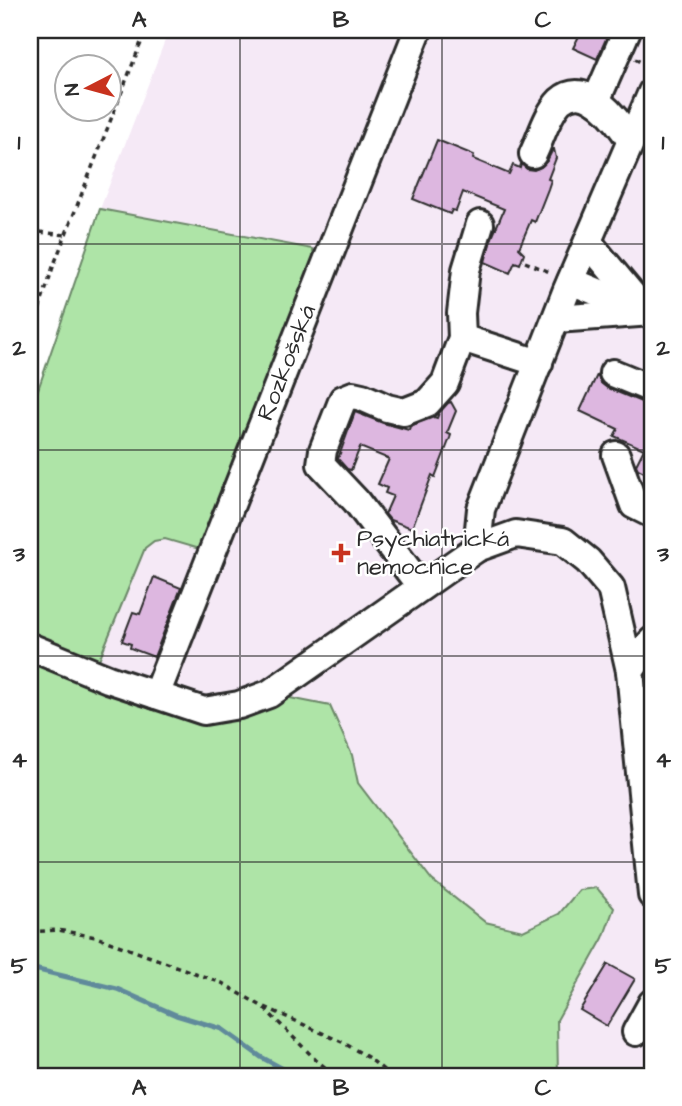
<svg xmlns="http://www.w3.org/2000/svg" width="682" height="1106" viewBox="0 0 682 1106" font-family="'Architects Daughter',sans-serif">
<rect width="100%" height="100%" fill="#fff"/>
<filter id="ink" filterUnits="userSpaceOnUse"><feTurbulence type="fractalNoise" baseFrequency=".0143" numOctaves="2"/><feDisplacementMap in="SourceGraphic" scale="14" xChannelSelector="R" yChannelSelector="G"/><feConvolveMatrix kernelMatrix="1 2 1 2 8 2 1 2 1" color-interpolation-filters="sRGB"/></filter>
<g filter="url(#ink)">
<path fill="#f5e9f6" d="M169,30H652V1076H493L55,693L30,413L100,209Z"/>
<path fill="#aee4a7" stroke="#6c8869" stroke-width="2" d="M100,209L313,249L314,265L207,545L199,549L165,539L154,541L145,548L91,679L203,723L241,720L280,696L330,706L352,755L358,783L432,880L485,922L523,931L559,914L579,890L597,888L614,908L603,938L557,1020L558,1076H30V413Z"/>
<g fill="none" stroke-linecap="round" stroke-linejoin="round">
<path stroke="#608a9b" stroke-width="5" d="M30,968L117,989L176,1015L222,1029L261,1057L296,1076"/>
</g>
<g fill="#ddb7e0" stroke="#2b2b2b" stroke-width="2">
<path d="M582,30H610L597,59L573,48Z"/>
<path d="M437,140L474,155L473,159L509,174L513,165L520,168L521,164L527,169L534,170L541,167L547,161L553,149H554L556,158L548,179L551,180L548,189L535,222L531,220L519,248L524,253L520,264L515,262L510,273L485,262L491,240L504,209L463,192L456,211L452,210L450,214L413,199Z"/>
<path d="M597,375L601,383L607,388L646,404H652V476L638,469L636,465L644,449L614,436L618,429L580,411Z"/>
<path d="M451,402L456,411L447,433L451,435L450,438L435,477L432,475L412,528L390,520L385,514L393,496L385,493L387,488L378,484L389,459L360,447L351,470L347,469L338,459L355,412L383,423L409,430L410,426L434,417L437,418L439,413L448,403Z"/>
<path d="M154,577L181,588L154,657L130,648L131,644L122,641L133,612L140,614Z"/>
<path d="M608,964L635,979L607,1026L580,1010Z"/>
</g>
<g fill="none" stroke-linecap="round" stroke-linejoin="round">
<g stroke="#2b2b2b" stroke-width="32">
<g id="minor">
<path d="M596,101L627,30"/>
<path d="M533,154C541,138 547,114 560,101C587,77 619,122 631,141"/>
<path d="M588,242L647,313"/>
<path d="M571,281L641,310"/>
<path d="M556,319L652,312"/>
<path d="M462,338L539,363"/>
<path d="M613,373L652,389"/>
<path d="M616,455L634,505L652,514"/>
<path d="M477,548L481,509L566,292L652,92"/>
<path d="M421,587L356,501L321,464L323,450L343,399L353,395L362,397L387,408L404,412L427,403L445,383L462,338L461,313L466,270L480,224"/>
<path d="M30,647L108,679L204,711L239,705L269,694L477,548L516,534L563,541L588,561L611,588L630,671L652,895"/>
<path d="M630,671L652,641"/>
<path id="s1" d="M156,695L418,30"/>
<path d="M636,1032L652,1003"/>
</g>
</g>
<g stroke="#2b2b2b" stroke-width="3.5" stroke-dasharray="5 5" stroke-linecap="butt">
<path d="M635,59L652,68"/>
<path d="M30,231L66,235"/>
<path d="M525,262L550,272"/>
<path d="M30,338L53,267L146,30"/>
<path d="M30,932L58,930L96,937L222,983L263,1007L316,1060L336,1076"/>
<path d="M265,1007L344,1043L369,1058L391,1076"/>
</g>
<use href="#minor" stroke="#fff" stroke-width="26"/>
</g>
</g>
<path fill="none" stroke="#2b2b2b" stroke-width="2" stroke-opacity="0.55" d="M240,30V1076M442,30V1076M30,244H652M30,450H652M30,656H652M30,862H652"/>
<path fill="#c8321e" stroke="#fff" stroke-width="2.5" d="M337.5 542.5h7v7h7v7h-7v7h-7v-7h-7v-7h7z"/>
<g text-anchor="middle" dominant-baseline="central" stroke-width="5" stroke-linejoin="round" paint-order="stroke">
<g font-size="24" fill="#2b2b2b" stroke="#fff">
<text stroke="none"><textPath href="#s1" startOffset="357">Rozkošská</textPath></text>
</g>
<g font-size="24" fill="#2b2b2b" stroke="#fff" text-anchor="start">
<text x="357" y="539">Psychiatrická<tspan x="357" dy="28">nemocnice</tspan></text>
</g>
</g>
<rect width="682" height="1106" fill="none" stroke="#fff" stroke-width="77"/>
<g transform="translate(88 88) rotate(264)"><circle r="33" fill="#ffffff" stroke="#aaaaaa" stroke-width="2"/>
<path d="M0-5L12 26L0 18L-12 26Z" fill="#c8321e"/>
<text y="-10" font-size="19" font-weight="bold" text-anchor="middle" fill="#2b2b2b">N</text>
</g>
<rect x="38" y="38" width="606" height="1030" fill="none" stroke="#2b2b2b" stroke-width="2.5"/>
<g font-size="23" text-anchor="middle" font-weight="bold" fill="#2b2b2b">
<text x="139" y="27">A</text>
<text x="341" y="27">B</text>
<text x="543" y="27">C</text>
<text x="19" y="149">1</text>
<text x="663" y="149">1</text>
<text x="19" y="355">2</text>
<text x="663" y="355">2</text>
<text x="19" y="561">3</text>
<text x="663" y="561">3</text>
<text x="19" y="767">4</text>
<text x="663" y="767">4</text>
<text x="19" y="973">5</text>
<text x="663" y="973">5</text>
<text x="139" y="1095">A</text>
<text x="341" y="1095">B</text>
<text x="543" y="1095">C</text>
</g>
</svg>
